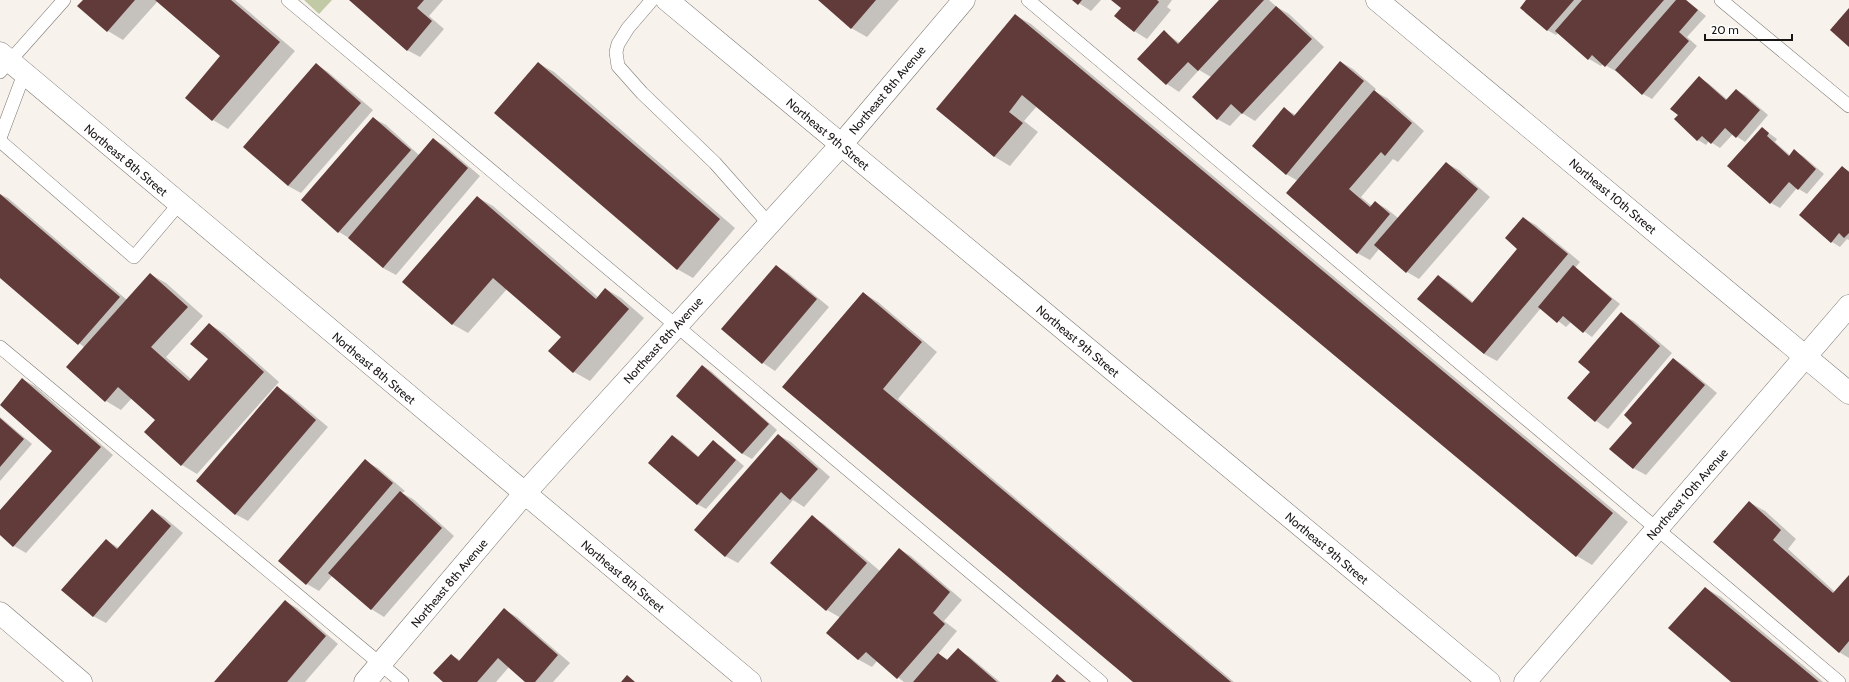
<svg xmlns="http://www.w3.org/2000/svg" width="1849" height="682" viewBox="0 0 1849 682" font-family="Cabin,sans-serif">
<rect width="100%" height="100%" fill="#f7f2ec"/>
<path fill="#c1caa4" d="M304,0H332L319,14Z"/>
<g fill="#0003">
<path d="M84,0H235L295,51L228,129L213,120L222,56L158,1L123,40L108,31L79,6Z"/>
<path d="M351,0H443L429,16L444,29L420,57L407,50Z"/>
<path d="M819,0H899L867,37L851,28Z"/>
<path d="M1074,0H1101L1091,11Z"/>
<path d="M1112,0H1172L1167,7L1171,10L1147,39L1134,31L1122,8Z"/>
<path d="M1220,0H1269L1277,7L1289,14L1324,47L1255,121L1242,113L1230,126L1217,119L1211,77L1199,70L1179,92L1167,84L1139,59L1164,32L1180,43Z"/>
<path d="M1528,0H1686L1706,16L1687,37L1697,46L1652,99L1643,94L1619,73L1603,64L1601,66L1589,59L1558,33L1556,35L1547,30Z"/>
<path d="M1015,15L1031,24L1628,522L1592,565L1577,556L1037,106L1024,121L1038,132L1010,166L995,157L938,109Z"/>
<path d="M1341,62L1353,69L1376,89L1374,91L1387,98L1424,131L1398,162L1393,159L1361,197L1372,206L1375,202L1387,209L1398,218L1446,163L1459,170L1490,197L1419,279L1407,272L1379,249L1370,260L1357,253L1298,181L1286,174L1285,109L1296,115Z"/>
<path d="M538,63L554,72L735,228L693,278L677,269Z"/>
<path d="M316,64L328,72L373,110L301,193L288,186Z"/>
<path d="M1699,78L1708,83L1728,100L1736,90L1745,95L1768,115L1745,142L1733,134L1720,148L1709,141L1706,145L1698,140L1679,115Z"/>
<path d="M373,118L386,125L419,155L433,139L445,146L480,176L396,275L383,268L349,238L339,232Z"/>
<path d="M1762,128L1777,139L1775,142L1791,156L1794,151L1803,156L1824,174L1807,194L1797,188L1780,208L1771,203L1729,166Z"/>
<path d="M1842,167L1849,171V240L1847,239L1840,247L1832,242L1801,215Z"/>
<path d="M0,194L8,198L127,300L150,274L166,283L203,316L166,357L192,380L209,359V324L224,333L279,382L197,474L182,465L156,420L132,398L121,410L106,401L85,348L0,277Z"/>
<path d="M477,197L493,206L599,298L606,289L621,298L644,318L590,381L574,372L550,351L562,337L507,289L468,333L452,324Z"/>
<path d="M1523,218L1536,225L1580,262L1575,268L1620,304L1592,337L1571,322L1566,327L1541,308L1497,361L1484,354L1419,299L1438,276L1450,283L1474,303L1519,249Z"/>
<path d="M776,266L788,273L829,307L775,371L763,363L723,329Z"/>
<path d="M863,293L878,302L937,352L898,399L1234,682H1134L784,387Z"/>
<path d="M1621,314L1634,321L1672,353L1608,429L1596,421L1569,398L1591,372Z"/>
<path d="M1674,359L1686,367L1717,393L1646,475L1633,468L1634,422Z"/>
<path d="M703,366L711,371L777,430L752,459L743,454L677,395Z"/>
<path d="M22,379L35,386L113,455L26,553L14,546L0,534V512L54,451L1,404Z"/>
<path d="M277,387L290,395L328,427L248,521L235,514Z"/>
<path d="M0,417L32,444L0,481Z"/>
<path d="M778,435L791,442L830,477L804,507L793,500L738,563L725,556Z"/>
<path d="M673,436L681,441L699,457L713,442L722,447L744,466L706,509L697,504Z"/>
<path d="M365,461L378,468L405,491L402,493L413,499L454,536L384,617L371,609L332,576L319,591L307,584Z"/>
<path d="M1749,502L1765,511L1796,539L1788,549L1835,592L1849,576V658L1839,652Z"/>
<path d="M152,510L164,517L183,533L106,623L93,616L106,540L119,548Z"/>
<path d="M812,517L824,524L880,571L899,549L911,556L962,600L944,621L957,631L938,654L949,660L958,650L970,657L1000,682H904L877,661L872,667L859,660L827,633L841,618L827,610Z"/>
<path d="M1705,588L1721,597L1823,682H1733Z"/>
<path d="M285,601L297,608L338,644L305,682H215Z"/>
<path d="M505,610L517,617L570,663L553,682H527L509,667L496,682H444L451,655L460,660Z"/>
</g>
<g fill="#613a3a">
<path d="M83,0H135L107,32L77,6Z"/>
<path d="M155,0H231L280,42L212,121L185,98L220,56Z"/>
<path d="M349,0H424L417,8L432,21L407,51Z"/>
<path d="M818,0H876L851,29Z"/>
<path d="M1072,0H1082L1078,5Z"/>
<path d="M1111,0H1157L1159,2L1134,32L1114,16L1121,8Z"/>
<path d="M1219,0H1264L1198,71L1188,62L1166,85L1137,59L1164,30L1178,44Z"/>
<path d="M1526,0H1574L1547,31L1520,8Z"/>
<path d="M1582,0H1664L1605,67L1592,55L1588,60L1555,31Z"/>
<path d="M1676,0H1686L1698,10L1679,32L1689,41L1642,95L1615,70Z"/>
<path d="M1276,6L1312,39L1242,114L1231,104L1217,120L1192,97Z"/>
<path d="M1849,8V47L1830,30Z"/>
<path d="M1015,14L1613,513L1576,557L1022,95L1009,112L1023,123L994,157L936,109Z"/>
<path d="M1340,61L1364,81L1286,175L1252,146L1284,107L1294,116Z"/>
<path d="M538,62L720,219L677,270L494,113Z"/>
<path d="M316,63L361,103L288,186L243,147Z"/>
<path d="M1699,76L1726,100L1736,89L1760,110L1736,138L1725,128L1711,144L1702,136L1697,141L1674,119L1678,115L1670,109Z"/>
<path d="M1374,90L1412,123L1385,156L1381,152L1349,189L1370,207L1375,201L1390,214L1357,254L1286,193Z"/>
<path d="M373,117L411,150L338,233L301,200Z"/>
<path d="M1762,127L1769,133L1767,136L1789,156L1794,149L1816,169L1798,190L1789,182L1770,204L1727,166Z"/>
<path d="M433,138L468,168L383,268L348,238Z"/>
<path d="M1446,162L1478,189L1406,273L1374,245Z"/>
<path d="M1842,166L1849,172V233L1844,238L1839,233L1831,243L1799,215Z"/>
<path d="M0,194L120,297L78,345L0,278Z"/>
<path d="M477,196L596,299L605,288L629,309L573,373L548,351L561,337L493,278L452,325L402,282Z"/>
<path d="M1523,217L1568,254L1484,354L1417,299L1438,275L1472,303L1517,249L1505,238Z"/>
<path d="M776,265L817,299L762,364L721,329Z"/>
<path d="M1573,265L1612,299L1583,333L1563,316L1557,323L1538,307Z"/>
<path d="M150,273L188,307L151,347L189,381L208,359L190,344L209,323L264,372L181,466L144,432L155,420L118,387L105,402L66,367Z"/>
<path d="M863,292L922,342L883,389L1231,682H1133L782,387Z"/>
<path d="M1621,312L1660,346L1595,422L1567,398L1590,372L1578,362Z"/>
<path d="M1673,358L1705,385L1633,469L1609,449L1632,423L1624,415Z"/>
<path d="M702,365L769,424L742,454L676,396Z"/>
<path d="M22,378L101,447L13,547L0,535V510L52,451L0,405Z"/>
<path d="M277,386L316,420L235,515L196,481Z"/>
<path d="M0,418L24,439L0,467Z"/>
<path d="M778,434L818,469L790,500L781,492L725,557L694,530Z"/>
<path d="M672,435L698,457L713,440L736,460L697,505L648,463Z"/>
<path d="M365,459L393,483L306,585L278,561Z"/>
<path d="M400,491L442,528L371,610L328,573Z"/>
<path d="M1749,501L1781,530L1773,540L1833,593L1849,575V641L1839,653L1713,542Z"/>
<path d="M152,509L171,526L93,617L61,590L106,539L117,549Z"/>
<path d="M812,515L867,563L826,611L770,563Z"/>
<path d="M899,548L950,592L933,613L945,624L897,679L866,652L858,660L826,633Z"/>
<path d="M1705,587L1819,682H1731L1668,628Z"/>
<path d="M285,600L326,636L287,682H214Z"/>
<path d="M504,608L558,655L535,682H525L498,658L477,682H443L433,673L451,654L459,661Z"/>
<path d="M958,648L997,682H913L938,653L947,660Z"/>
<path d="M1057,674L1066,682H1051Z"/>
<path d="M627,675L635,682H621Z"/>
</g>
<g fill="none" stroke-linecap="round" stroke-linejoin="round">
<g stroke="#7c7773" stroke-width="14">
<g id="lane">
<path d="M288,0L1101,682"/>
<path d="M652,0L628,28L618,44L616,52L618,66L642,93L715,163L769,224"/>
<path d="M1028,0L1839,682"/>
<path d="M1721,0L1849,106"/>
<path d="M0,72L64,0"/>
<path d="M0,138L24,74"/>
<path d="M0,141L134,257L179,204"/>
<path d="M0,347L402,682"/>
</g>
</g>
<g stroke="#7c7773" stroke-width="23">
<g id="street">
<path d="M1377,0L1849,393"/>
<path d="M0,53L750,682"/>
<path d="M841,145L964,0"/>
<path d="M0,613L81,682"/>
<path d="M1525,682L1849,306"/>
</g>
</g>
<g stroke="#7c7773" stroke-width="23">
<g id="secondary">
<path d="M667,0L1489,682"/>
<path d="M365,682L524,494L841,145"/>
</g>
</g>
<use href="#lane" stroke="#fff" stroke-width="13"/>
<use href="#street" stroke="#fff" stroke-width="22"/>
<use href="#secondary" stroke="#fff" stroke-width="22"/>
</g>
<g text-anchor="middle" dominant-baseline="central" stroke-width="4" stroke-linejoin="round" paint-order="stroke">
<g font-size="12" fill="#191715" stroke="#fff">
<text transform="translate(887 90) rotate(-50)">Northeast 8th Avenue</text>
<text transform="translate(828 134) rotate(40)">Northeast 9th Street</text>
<text transform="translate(126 160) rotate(40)">Northeast 8th Street</text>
<text transform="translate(1613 196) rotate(40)">Northeast 10th Street</text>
<text transform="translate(663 340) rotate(-48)">Northeast 8th Avenue</text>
<text transform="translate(1078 341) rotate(40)">Northeast 9th Street</text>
<text transform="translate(374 368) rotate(40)">Northeast 8th Street</text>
<text transform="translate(1687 494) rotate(-49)">Northeast 10th Avenue</text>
<text transform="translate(1327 548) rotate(40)">Northeast 9th Street</text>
<text transform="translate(623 576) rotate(40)">Northeast 8th Street</text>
<text transform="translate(449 583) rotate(-50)">Northeast 8th Avenue</text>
</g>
</g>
<path d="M1705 34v6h87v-6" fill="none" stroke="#191715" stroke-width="2"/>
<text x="1711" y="34" font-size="12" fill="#191715" stroke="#ffffff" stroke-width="3" paint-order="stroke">20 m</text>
</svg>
